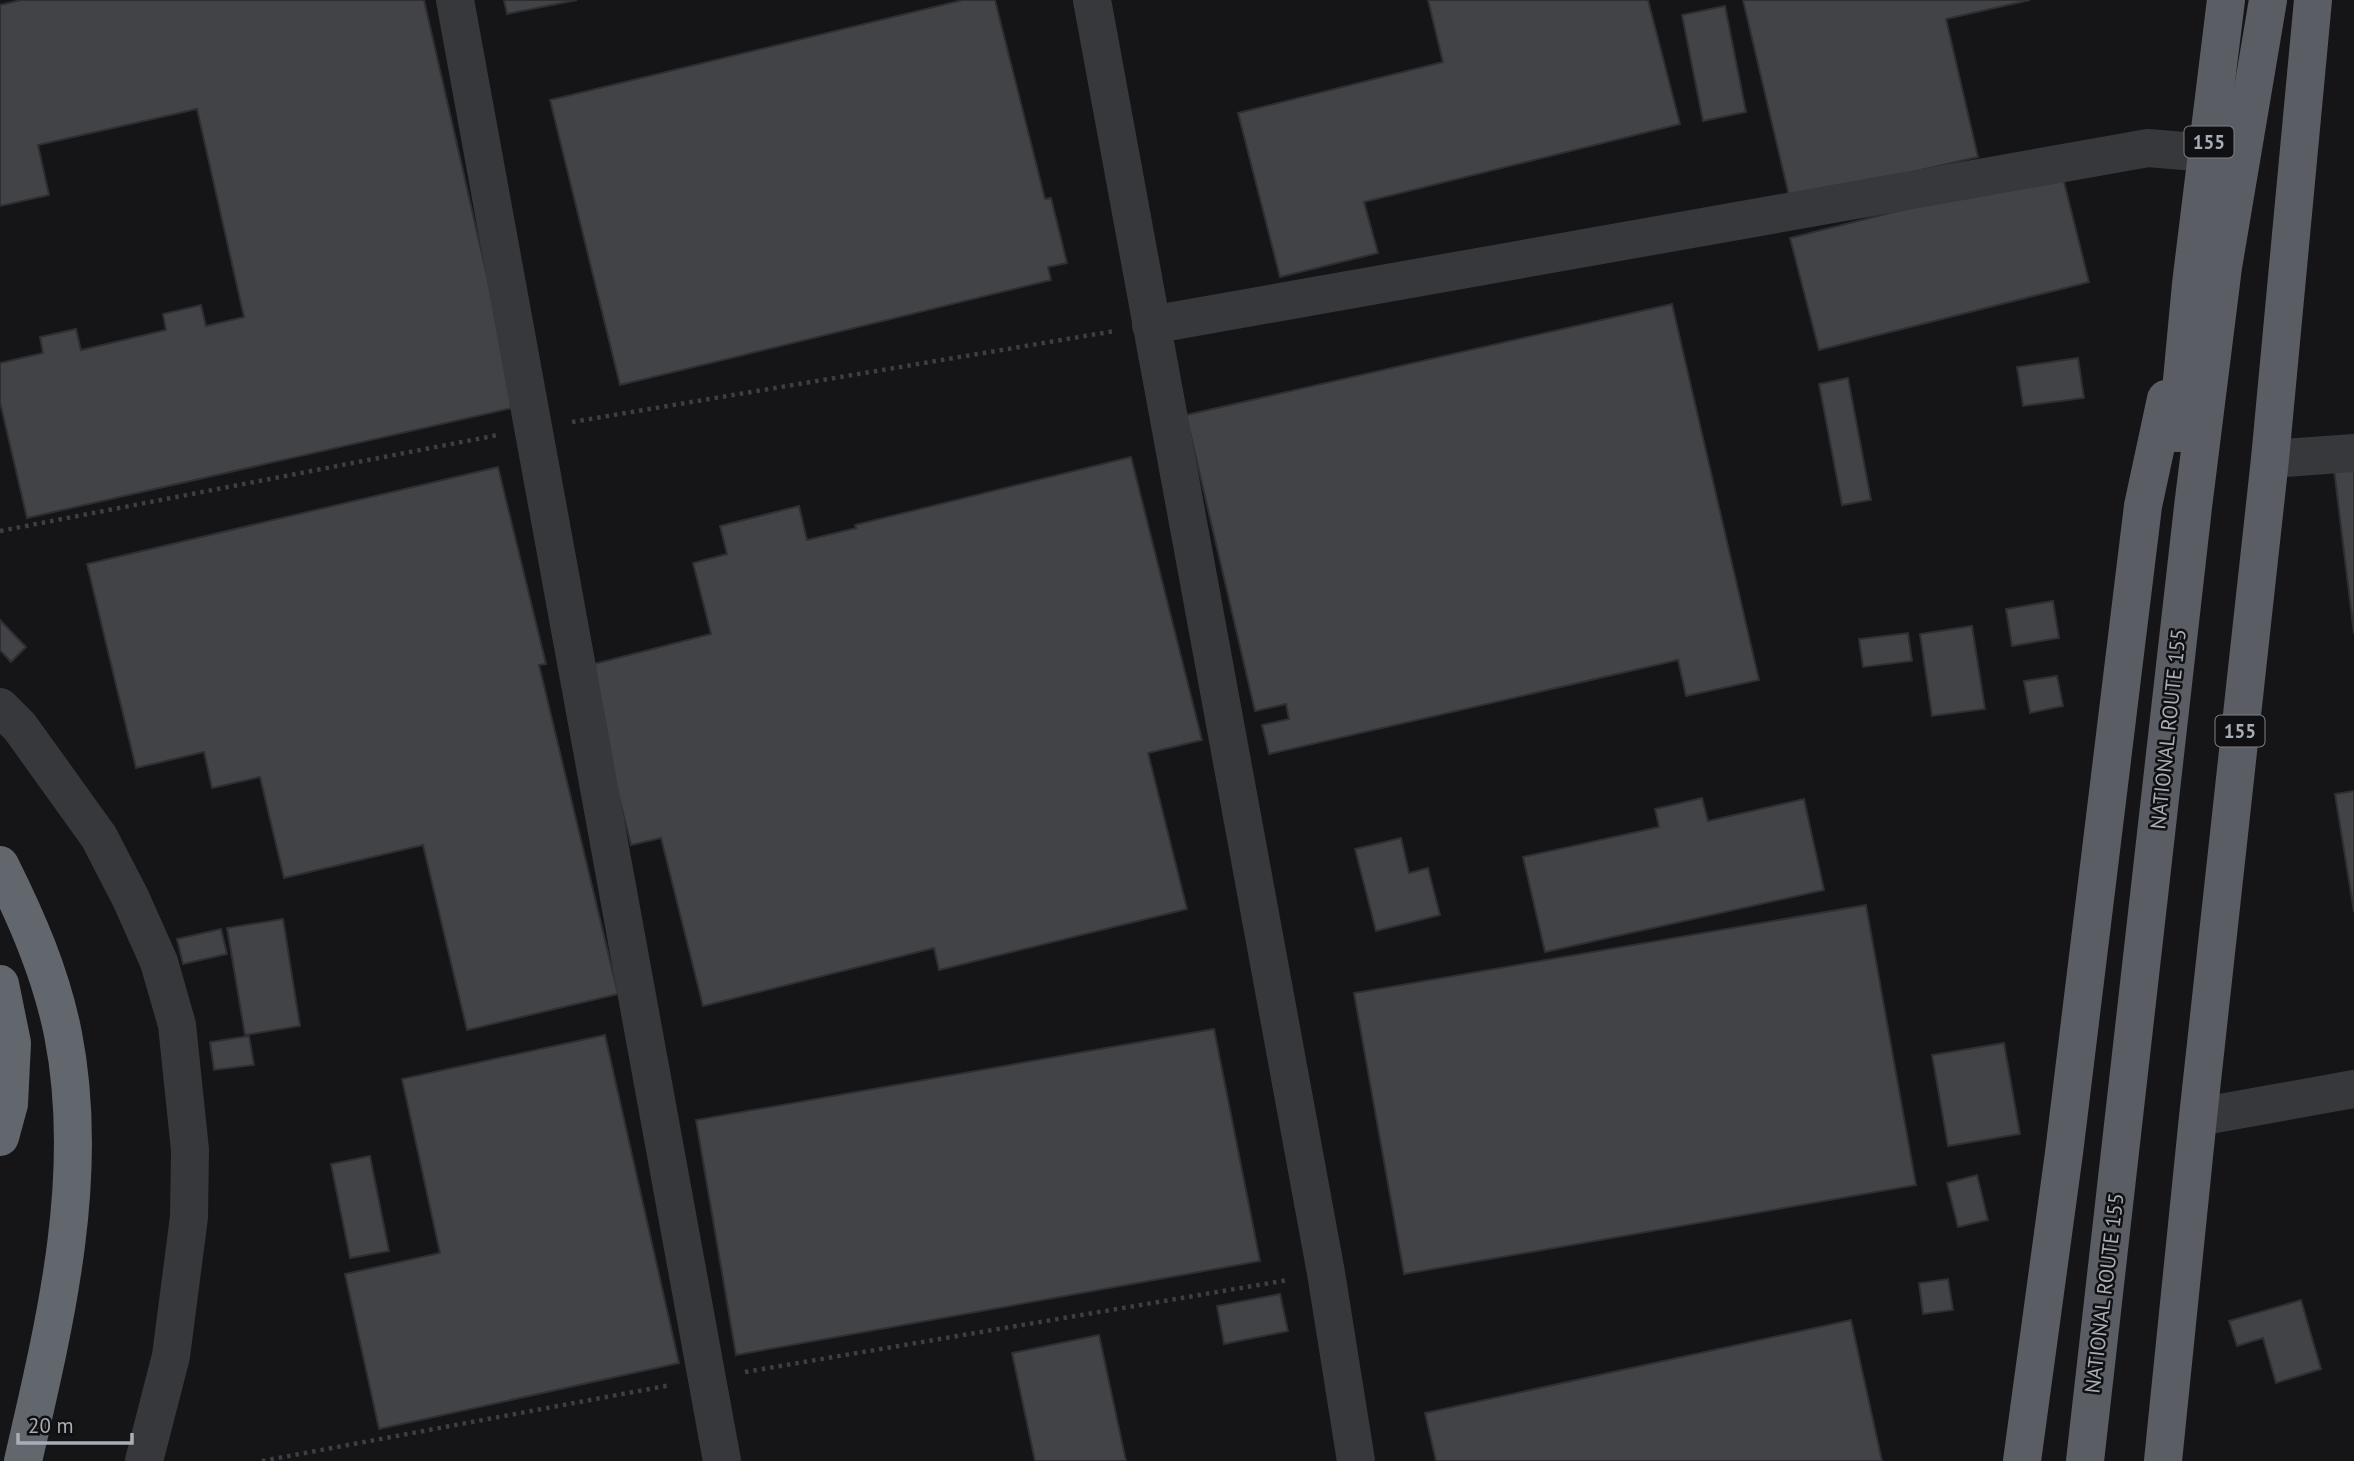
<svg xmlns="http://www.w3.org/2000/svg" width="2354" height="1461" viewBox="0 0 2354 1461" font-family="'PT Sans',sans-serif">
<rect width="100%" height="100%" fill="#151517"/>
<g fill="#414347" stroke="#2f2f33" stroke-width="2">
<path d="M21,0H424L517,407L27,518L0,402V363L43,353L40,337L76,329L81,350L166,330L163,314L201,305L206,326L244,317L197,109L38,145L49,195L0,206V5Z"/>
<path d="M504,0H577L507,14Z"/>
<path d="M963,0H995L1045,199L1051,198L1067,263L1048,267L1051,280L620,385L550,100Z"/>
<path d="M1428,0H1648L1680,124L1364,202L1378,253L1280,277L1238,113L1443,62Z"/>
<path d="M1743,0H2030L1946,19L1978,157L1790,200Z"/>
<path d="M1725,6L1746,112L1703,121L1682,15Z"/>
<path d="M2061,170L2089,282L1819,350L1790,238Z"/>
<path d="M1672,304L1759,680L1686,696L1678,660L1269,754L1262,725L1289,719L1286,704L1255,711L1186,415Z"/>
<path d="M2078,358L2084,398L2023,406L2017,367Z"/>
<path d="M1848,378L1871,500L1842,505L1819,384Z"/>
<path d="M1131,457L1202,740L1148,753L1187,909L939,970L934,948L703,1006L661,838L631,845L586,666L711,634L693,563L727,554L720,526L799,506L807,540L856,528L855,525Z"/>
<path d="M498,467L546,664L539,665L618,994L467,1030L423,845L284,878L260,777L212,788L204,752L136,768L87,564Z"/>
<path d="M2354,467V634L2334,469Z"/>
<path d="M2053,601L2059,638L2012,646L2006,609Z"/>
<path d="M0,620L26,647L11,662L0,650Z"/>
<path d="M1972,626L1985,709L1932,716L1920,634Z"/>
<path d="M1908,633L1912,661L1863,667L1859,639Z"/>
<path d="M2057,676L2063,706L2030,713L2024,681Z"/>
<path d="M2354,791V912L2335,794Z"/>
<path d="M1702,798L1708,821L1804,799L1824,890L1545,952L1523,857L1659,827L1655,809Z"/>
<path d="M1401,838L1409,873L1428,868L1440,915L1376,931L1355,849Z"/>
<path d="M1866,905L1916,1185L1404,1274L1354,993Z"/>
<path d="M283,919L300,1026L245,1035L227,928Z"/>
<path d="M221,929L227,954L183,964L177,939Z"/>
<path d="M1214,1029L1260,1261L736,1355L696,1120Z"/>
<path d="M605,1035L679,1363L379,1429L345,1274L440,1253L402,1079Z"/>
<path d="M249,1036L254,1065L214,1070L210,1042Z"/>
<path d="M2004,1043L2020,1134L1948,1146L1932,1055Z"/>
<path d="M370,1156L389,1251L350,1258L331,1164Z"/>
<path d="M1977,1175L1988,1220L1958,1227L1947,1183Z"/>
<path d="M1948,1279L1953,1310L1923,1314L1919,1283Z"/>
<path d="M1280,1294L1288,1331L1224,1344L1217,1306Z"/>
<path d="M2301,1300L2321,1369L2276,1383L2263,1338L2237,1346L2229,1321Z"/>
<path d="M1851,1320L1882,1461H1436L1425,1413Z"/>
<path d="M1099,1335L1126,1461H1035L1012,1353Z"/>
</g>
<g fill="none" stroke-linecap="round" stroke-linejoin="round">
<g stroke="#3c3f43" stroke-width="4.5" stroke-dasharray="3.5 5" stroke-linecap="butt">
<path d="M572,422L1115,331"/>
<path d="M0,531L498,435"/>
<path d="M745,1372L1288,1280"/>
<path d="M262,1461L671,1385"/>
</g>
<g stroke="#36383c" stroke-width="38">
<path d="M455,0L722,1461"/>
<path d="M1092,0L1326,1273L1356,1461"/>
<path d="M1151,325L2148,148L2208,153"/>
<path d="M2270,459L2354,453"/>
<path d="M2198,1117L2354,1089"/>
</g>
<path stroke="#36383c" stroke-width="38" d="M0,707L20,727L99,837L131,899L159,962L177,1025L190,1150L189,1217L171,1356L144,1461"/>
<g stroke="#5a5e64" stroke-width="38">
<path d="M2177,433L2191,284L2226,0"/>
<path d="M2022,1461L2064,1153L2143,506L2166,399"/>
<path d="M2085,1461L2193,507L2223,267L2268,0"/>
<path d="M2163,1461L2198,1117L2270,459L2313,0"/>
</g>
<g stroke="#62666d" stroke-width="38">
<path d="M0,865C27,919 51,974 63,1034C91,1176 55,1323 23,1461"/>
<path d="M0,984L12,1043L9,1104L0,1137"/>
</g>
</g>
<g text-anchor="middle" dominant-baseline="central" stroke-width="5" stroke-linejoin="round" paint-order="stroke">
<g fill="#101012" stroke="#7a7f86" stroke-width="2">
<rect x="2184.5" y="126.5" width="49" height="31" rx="5"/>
<rect x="2215.5" y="715.5" width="49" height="31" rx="5"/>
</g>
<g font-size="19" font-weight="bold" fill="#a7aeb7">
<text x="2209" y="142">155</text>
<text x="2240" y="731">155</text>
</g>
<g font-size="21" fill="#a7aeb7" stroke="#101012">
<text transform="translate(2168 729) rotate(-84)">NATIONAL ROUTE 155</text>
<text transform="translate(2104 1293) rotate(-83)">NATIONAL ROUTE 155</text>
</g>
</g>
<path d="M18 1433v10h114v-10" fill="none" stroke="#a7aeb7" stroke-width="3.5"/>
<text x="28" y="1433" font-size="21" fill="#a7aeb7" stroke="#101012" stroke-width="5" paint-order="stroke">20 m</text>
</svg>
